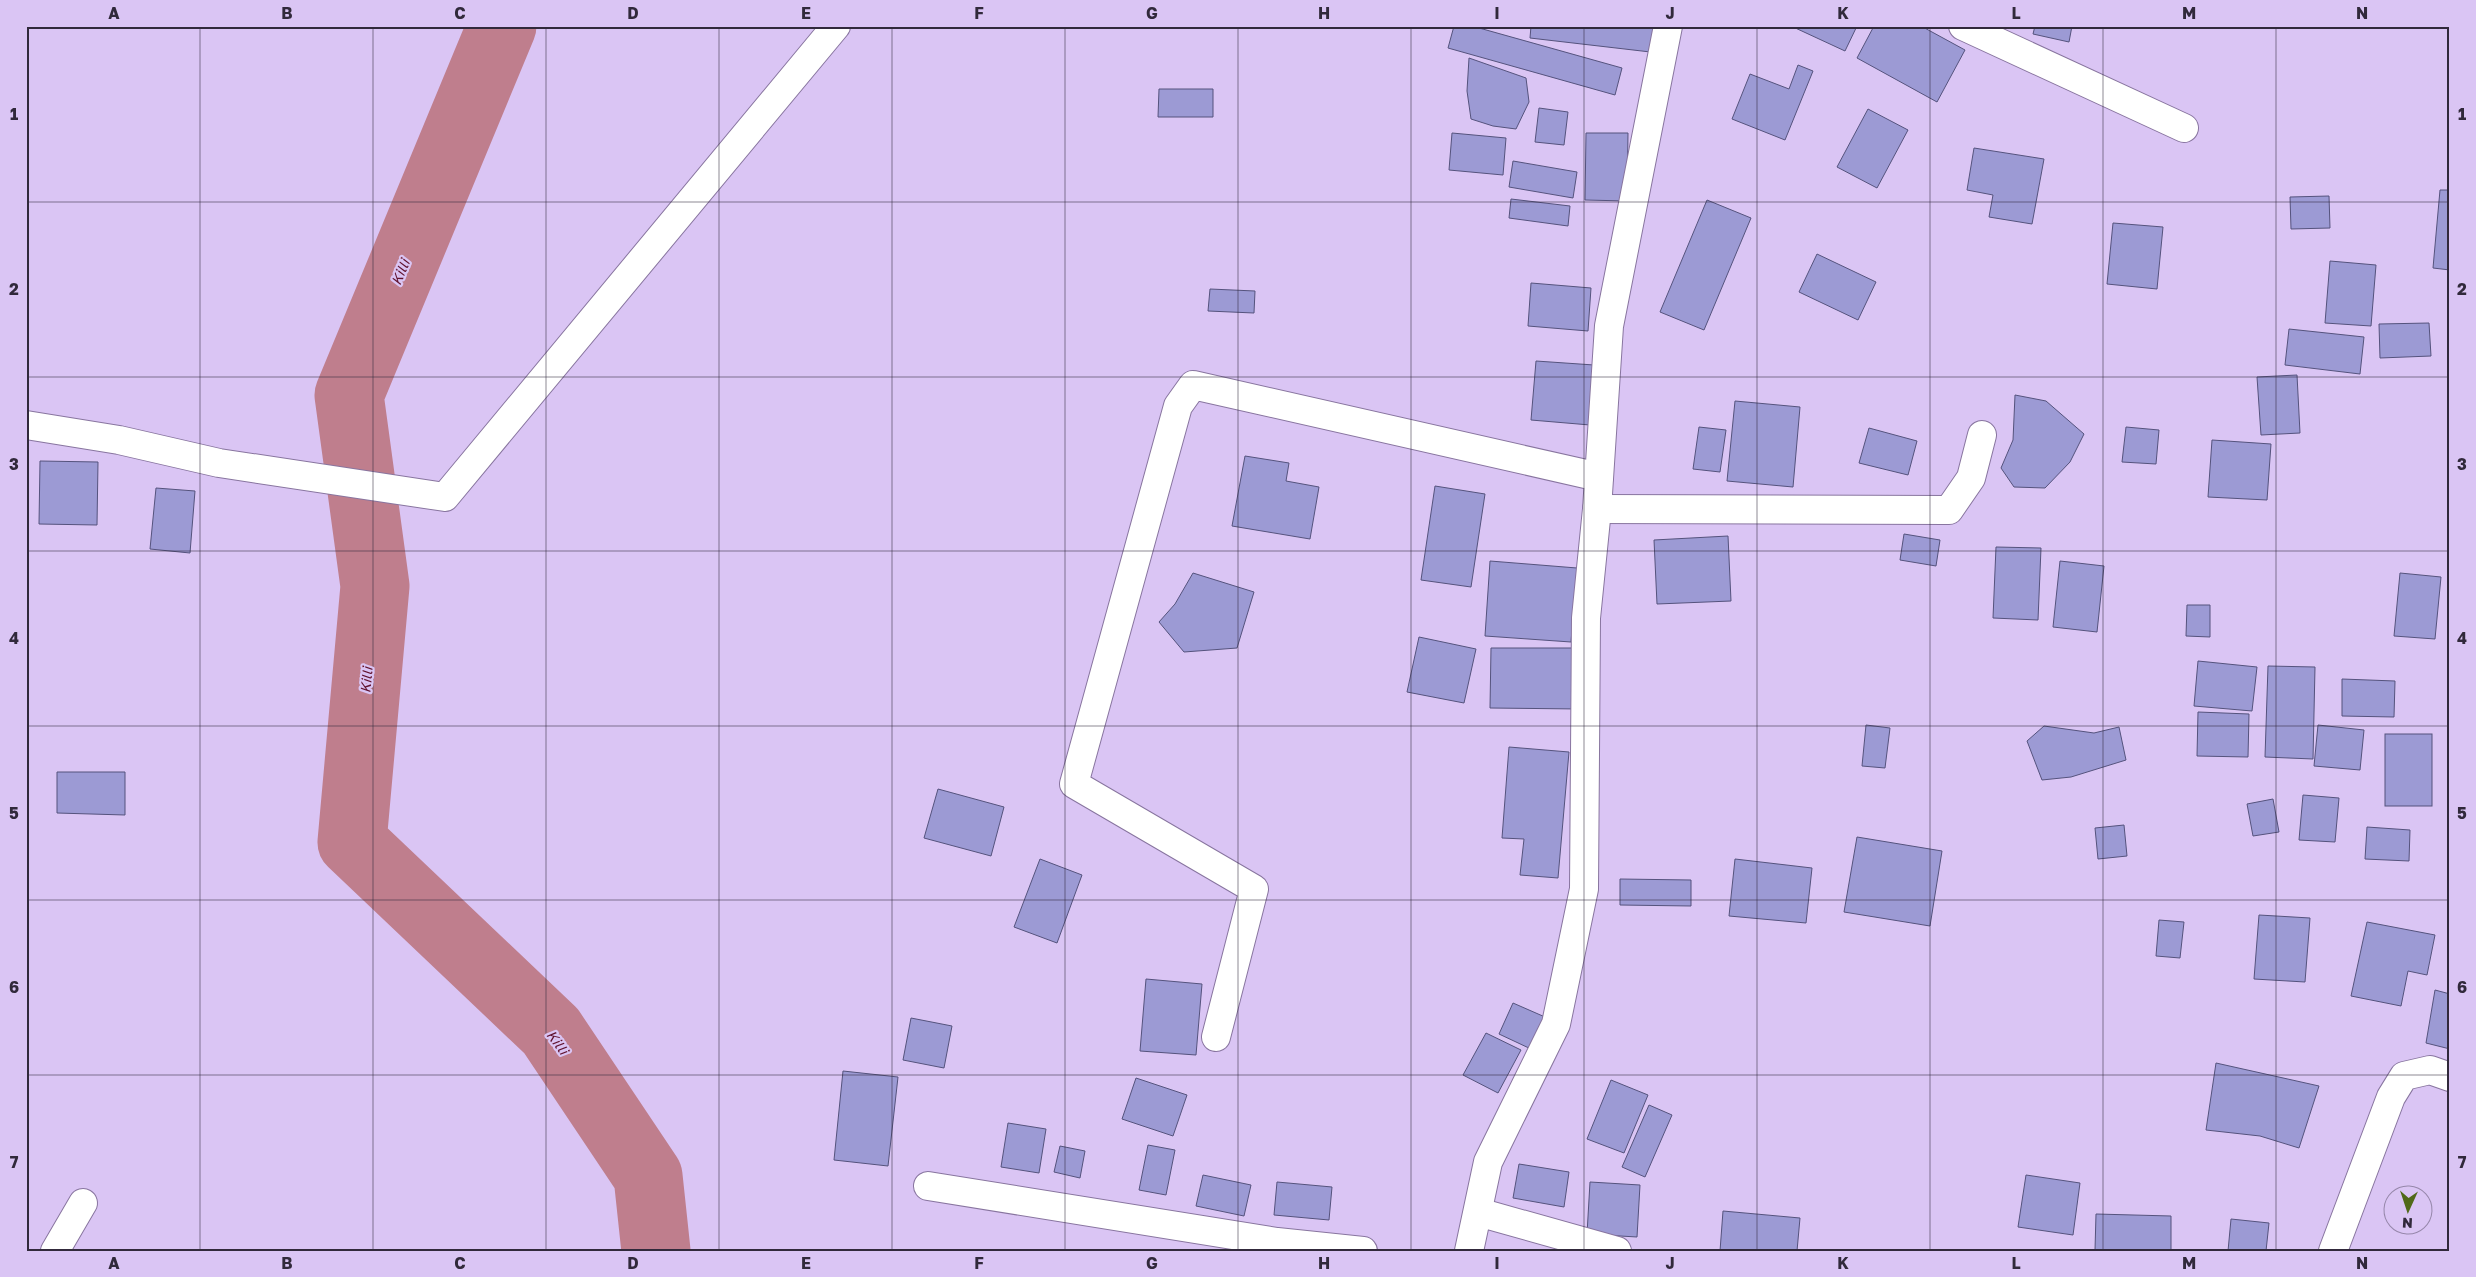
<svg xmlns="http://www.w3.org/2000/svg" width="2476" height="1277" viewBox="0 0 2476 1277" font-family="'Golos Text',sans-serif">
<rect width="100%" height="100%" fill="#dac5f4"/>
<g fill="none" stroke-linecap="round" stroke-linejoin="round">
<path stroke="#bf7e8d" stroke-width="69" d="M502,26L349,395L375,586L352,842L551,1031L648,1176L656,1251"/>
</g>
<g fill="#9c9ad4" stroke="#55537d">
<path d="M1454,26H1472L1622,68L1615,95L1448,48Z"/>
<path d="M1531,26H1662L1659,53L1530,38Z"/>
<path d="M1791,26H1857L1845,51Z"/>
<path d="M1921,26L1965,50L1937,102L1857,58L1874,26Z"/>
<path d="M2035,26H2072L2069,42L2033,34Z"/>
<path d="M1469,58L1526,78L1529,102L1516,129L1493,126L1471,119L1467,91Z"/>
<path d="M1798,65L1813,71L1785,140L1732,119L1750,74L1789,89Z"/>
<path d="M1159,89H1213V117H1158Z"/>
<path d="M1539,108L1568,112L1564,145L1535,142Z"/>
<path d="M1868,109L1908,130L1877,188L1837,167Z"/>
<path d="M1452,133L1506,138L1503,175L1449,170Z"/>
<path d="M1586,133H1628L1627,201L1585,200Z"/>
<path d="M1974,148L2044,159L2032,224L1989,217L1993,195L1967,190Z"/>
<path d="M1513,161L1577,172L1573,198L1509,187Z"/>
<path d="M2440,190H2450V270L2433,268Z"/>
<path d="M2329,196L2330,228L2291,229L2290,197Z"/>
<path d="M1511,199L1570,206L1568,226L1509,218Z"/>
<path d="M1707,200L1751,218L1704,330L1660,312Z"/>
<path d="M2113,223L2163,227L2157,289L2107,284Z"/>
<path d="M1817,254L1876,282L1858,320L1799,292Z"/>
<path d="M2330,261L2376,265L2371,326L2325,323Z"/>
<path d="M1531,283L1591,288L1588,331L1528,326Z"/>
<path d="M1210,289L1255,291L1254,313L1208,311Z"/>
<path d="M2429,323L2431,356L2380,358L2379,324Z"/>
<path d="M2289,329L2364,337L2360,374L2285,365Z"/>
<path d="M1536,361L1594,365L1590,425L1531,420Z"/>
<path d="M2297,375L2300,433L2261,435L2257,377Z"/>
<path d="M2015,395L2046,401L2084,434L2070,462L2045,488L2014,487L2001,468L2013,440Z"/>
<path d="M1735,401L1800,407L1793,487L1727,481Z"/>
<path d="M1699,427L1726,430L1720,472L1693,469Z"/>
<path d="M2126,427L2159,430L2156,464L2122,462Z"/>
<path d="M1869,428L1917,441L1908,475L1859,463Z"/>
<path d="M2212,440L2271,444L2267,500L2208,497Z"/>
<path d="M1245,456L1289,463L1286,481L1319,487L1310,539L1232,526Z"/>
<path d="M40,461L98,462L97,525L39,524Z"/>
<path d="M1435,486L1485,494L1471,587L1421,580Z"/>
<path d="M156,488L195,491L190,553L150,549Z"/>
<path d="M1904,534L1940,540L1936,566L1900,560Z"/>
<path d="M1728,536L1731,601L1657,604L1654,540Z"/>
<path d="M1996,547L2041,548L2038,620L1993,618Z"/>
<path d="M1490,561L1577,568L1571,642L1485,636Z"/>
<path d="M2060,561L2104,566L2097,632L2053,627Z"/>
<path d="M1193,573L1254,592L1237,648L1184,652L1159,622L1175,604Z"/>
<path d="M2400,573L2441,577L2435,639L2394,636Z"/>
<path d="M2187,605H2210V637L2186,636Z"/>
<path d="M1419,637L1476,649L1464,703L1407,692Z"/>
<path d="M1491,648H1579V709L1490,708Z"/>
<path d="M2198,661L2257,667L2252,711L2194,706Z"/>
<path d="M2268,666L2315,667L2313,759L2265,757Z"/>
<path d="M2342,679L2395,681L2394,717L2342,716Z"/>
<path d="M2198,712L2249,714L2248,757L2197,756Z"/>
<path d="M1866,725L1890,728L1885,768L1862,766Z"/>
<path d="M2318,725L2364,730L2360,770L2314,766Z"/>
<path d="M2044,726L2094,733L2119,727L2126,760L2071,777L2042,780L2027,741Z"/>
<rect x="2385" y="734" width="47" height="72"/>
<path d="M1509,747L1569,752L1558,878L1520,875L1524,839L1502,838Z"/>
<path d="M57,772H125V815L57,813Z"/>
<path d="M938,789L1004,807L991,856L924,838Z"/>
<path d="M2303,795L2339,798L2335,842L2299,840Z"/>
<path d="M2273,799L2279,832L2253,836L2247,804Z"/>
<path d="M2124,825L2127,856L2098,859L2095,828Z"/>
<path d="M2367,827L2410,830L2409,861L2365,859Z"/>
<path d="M1857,837L1942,851L1930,926L1844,912Z"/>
<path d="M1040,859L1082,875L1057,943L1014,927Z"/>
<path d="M1735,859L1812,868L1806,923L1729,916Z"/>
<path d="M1620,879L1691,880V906L1620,905Z"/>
<path d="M2259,915L2310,918L2305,982L2254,979Z"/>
<path d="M2159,920L2184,922L2180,958L2156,956Z"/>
<path d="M2367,922L2435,935L2427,975L2408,971L2401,1006L2351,996Z"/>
<path d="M1146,979L1202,984L1196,1055L1140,1051Z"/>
<path d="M2435,990L2450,994V1049L2426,1043Z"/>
<path d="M1513,1003L1545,1017L1531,1049L1499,1034Z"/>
<path d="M911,1018L952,1026L944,1068L903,1060Z"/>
<path d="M1486,1033L1521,1050L1498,1093L1463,1075Z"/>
<path d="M2216,1063L2319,1086L2299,1148L2260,1136L2206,1130Z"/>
<path d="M843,1071L898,1077L888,1166L834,1160Z"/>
<path d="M1136,1078L1187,1095L1173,1136L1122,1119Z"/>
<path d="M1611,1080L1648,1095L1624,1153L1587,1139Z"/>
<path d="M1649,1105L1672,1115L1645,1177L1622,1167Z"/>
<path d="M1008,1123L1046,1129L1039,1173L1001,1167Z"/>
<path d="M1148,1145L1175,1150L1166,1195L1139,1190Z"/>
<path d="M1060,1146L1085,1151L1080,1178L1054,1172Z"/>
<path d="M1519,1164L1569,1172L1564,1207L1513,1198Z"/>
<path d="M1203,1175L1251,1185L1244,1216L1196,1206Z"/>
<path d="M2026,1175L2080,1183L2073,1235L2018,1227Z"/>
<path d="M1277,1182L1332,1187L1329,1220L1274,1215Z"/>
<path d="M1590,1182L1640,1185L1637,1237L1587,1234Z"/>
<path d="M1723,1211L1800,1218L1797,1251H1720Z"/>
<path d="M2096,1214L2171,1216V1251L2095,1250Z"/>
<path d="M2231,1219L2269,1223L2266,1251H2228Z"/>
</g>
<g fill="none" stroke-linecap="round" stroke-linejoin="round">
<g stroke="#88759f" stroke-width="30">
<g id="minor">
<path d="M1963,26L2184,128"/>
<path d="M26,425L119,440L219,463L445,497L836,26"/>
<path d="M1597,509L1949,510L1971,478L1982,435"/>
<path d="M1216,1037L1254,889L1074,784L1178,406L1193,385L1599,477"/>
<path d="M928,1186L1277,1242L1363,1251"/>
<path d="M1478,1212L1617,1251"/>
<path d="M55,1251L83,1203"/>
<path d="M1469,1251L1488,1162L1556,1024L1584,889L1586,618L1597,509L1609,326L1668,26"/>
<path d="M2333,1251L2391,1097L2404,1076L2430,1070L2450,1077"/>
</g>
</g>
<use href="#minor" stroke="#fff" stroke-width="28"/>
</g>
<path fill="none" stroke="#31293b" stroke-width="1" stroke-opacity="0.55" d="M200,26V1251M373,26V1251M546,26V1251M719,26V1251M892,26V1251M1065,26V1251M1238,26V1251M1411,26V1251M1584,26V1251M1757,26V1251M1930,26V1251M2103,26V1251M2276,26V1251M26,202H2450M26,377H2450M26,551H2450M26,726H2450M26,900H2450M26,1075H2450"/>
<g text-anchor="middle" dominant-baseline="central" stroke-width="4.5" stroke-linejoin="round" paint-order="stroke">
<g font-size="14" font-style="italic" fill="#60112d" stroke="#dac5f4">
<text transform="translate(400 272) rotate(-67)">Killi</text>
<text transform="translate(366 680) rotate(-85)">Killi</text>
<text transform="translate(558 1042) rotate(54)">Killi</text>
</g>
</g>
<rect width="2476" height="1277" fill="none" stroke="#dac5f4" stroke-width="55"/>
<g transform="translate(2408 1210) rotate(183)"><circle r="24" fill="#dac5f4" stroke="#9687aa"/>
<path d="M0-4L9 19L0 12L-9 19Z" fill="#516919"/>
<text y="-8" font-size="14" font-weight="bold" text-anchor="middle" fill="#31293b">N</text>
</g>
<rect x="28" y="28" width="2420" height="1222" fill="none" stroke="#31293b" stroke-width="2"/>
<g font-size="16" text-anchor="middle" font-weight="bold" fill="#31293b">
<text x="114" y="19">A</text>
<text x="287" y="19">B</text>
<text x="460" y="19">C</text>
<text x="633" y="19">D</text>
<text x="806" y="19">E</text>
<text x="979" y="19">F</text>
<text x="1152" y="19">G</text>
<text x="1324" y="19">H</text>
<text x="1497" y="19">I</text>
<text x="1670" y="19">J</text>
<text x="1843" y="19">K</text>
<text x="2016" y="19">L</text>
<text x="2189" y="19">M</text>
<text x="2362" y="19">N</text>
<text x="14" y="120">1</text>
<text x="2462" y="120">1</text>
<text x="14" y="295">2</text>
<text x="2462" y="295">2</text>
<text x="14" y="470">3</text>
<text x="2462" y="470">3</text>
<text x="14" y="644">4</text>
<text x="2462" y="644">4</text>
<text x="14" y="819">5</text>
<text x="2462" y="819">5</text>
<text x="14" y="993">6</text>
<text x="2462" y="993">6</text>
<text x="14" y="1168">7</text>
<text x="2462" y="1168">7</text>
<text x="114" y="1269">A</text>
<text x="287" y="1269">B</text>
<text x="460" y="1269">C</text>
<text x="633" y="1269">D</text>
<text x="806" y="1269">E</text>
<text x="979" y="1269">F</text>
<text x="1152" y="1269">G</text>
<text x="1324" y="1269">H</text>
<text x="1497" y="1269">I</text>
<text x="1670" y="1269">J</text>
<text x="1843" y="1269">K</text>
<text x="2016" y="1269">L</text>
<text x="2189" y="1269">M</text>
<text x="2362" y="1269">N</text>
</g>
</svg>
